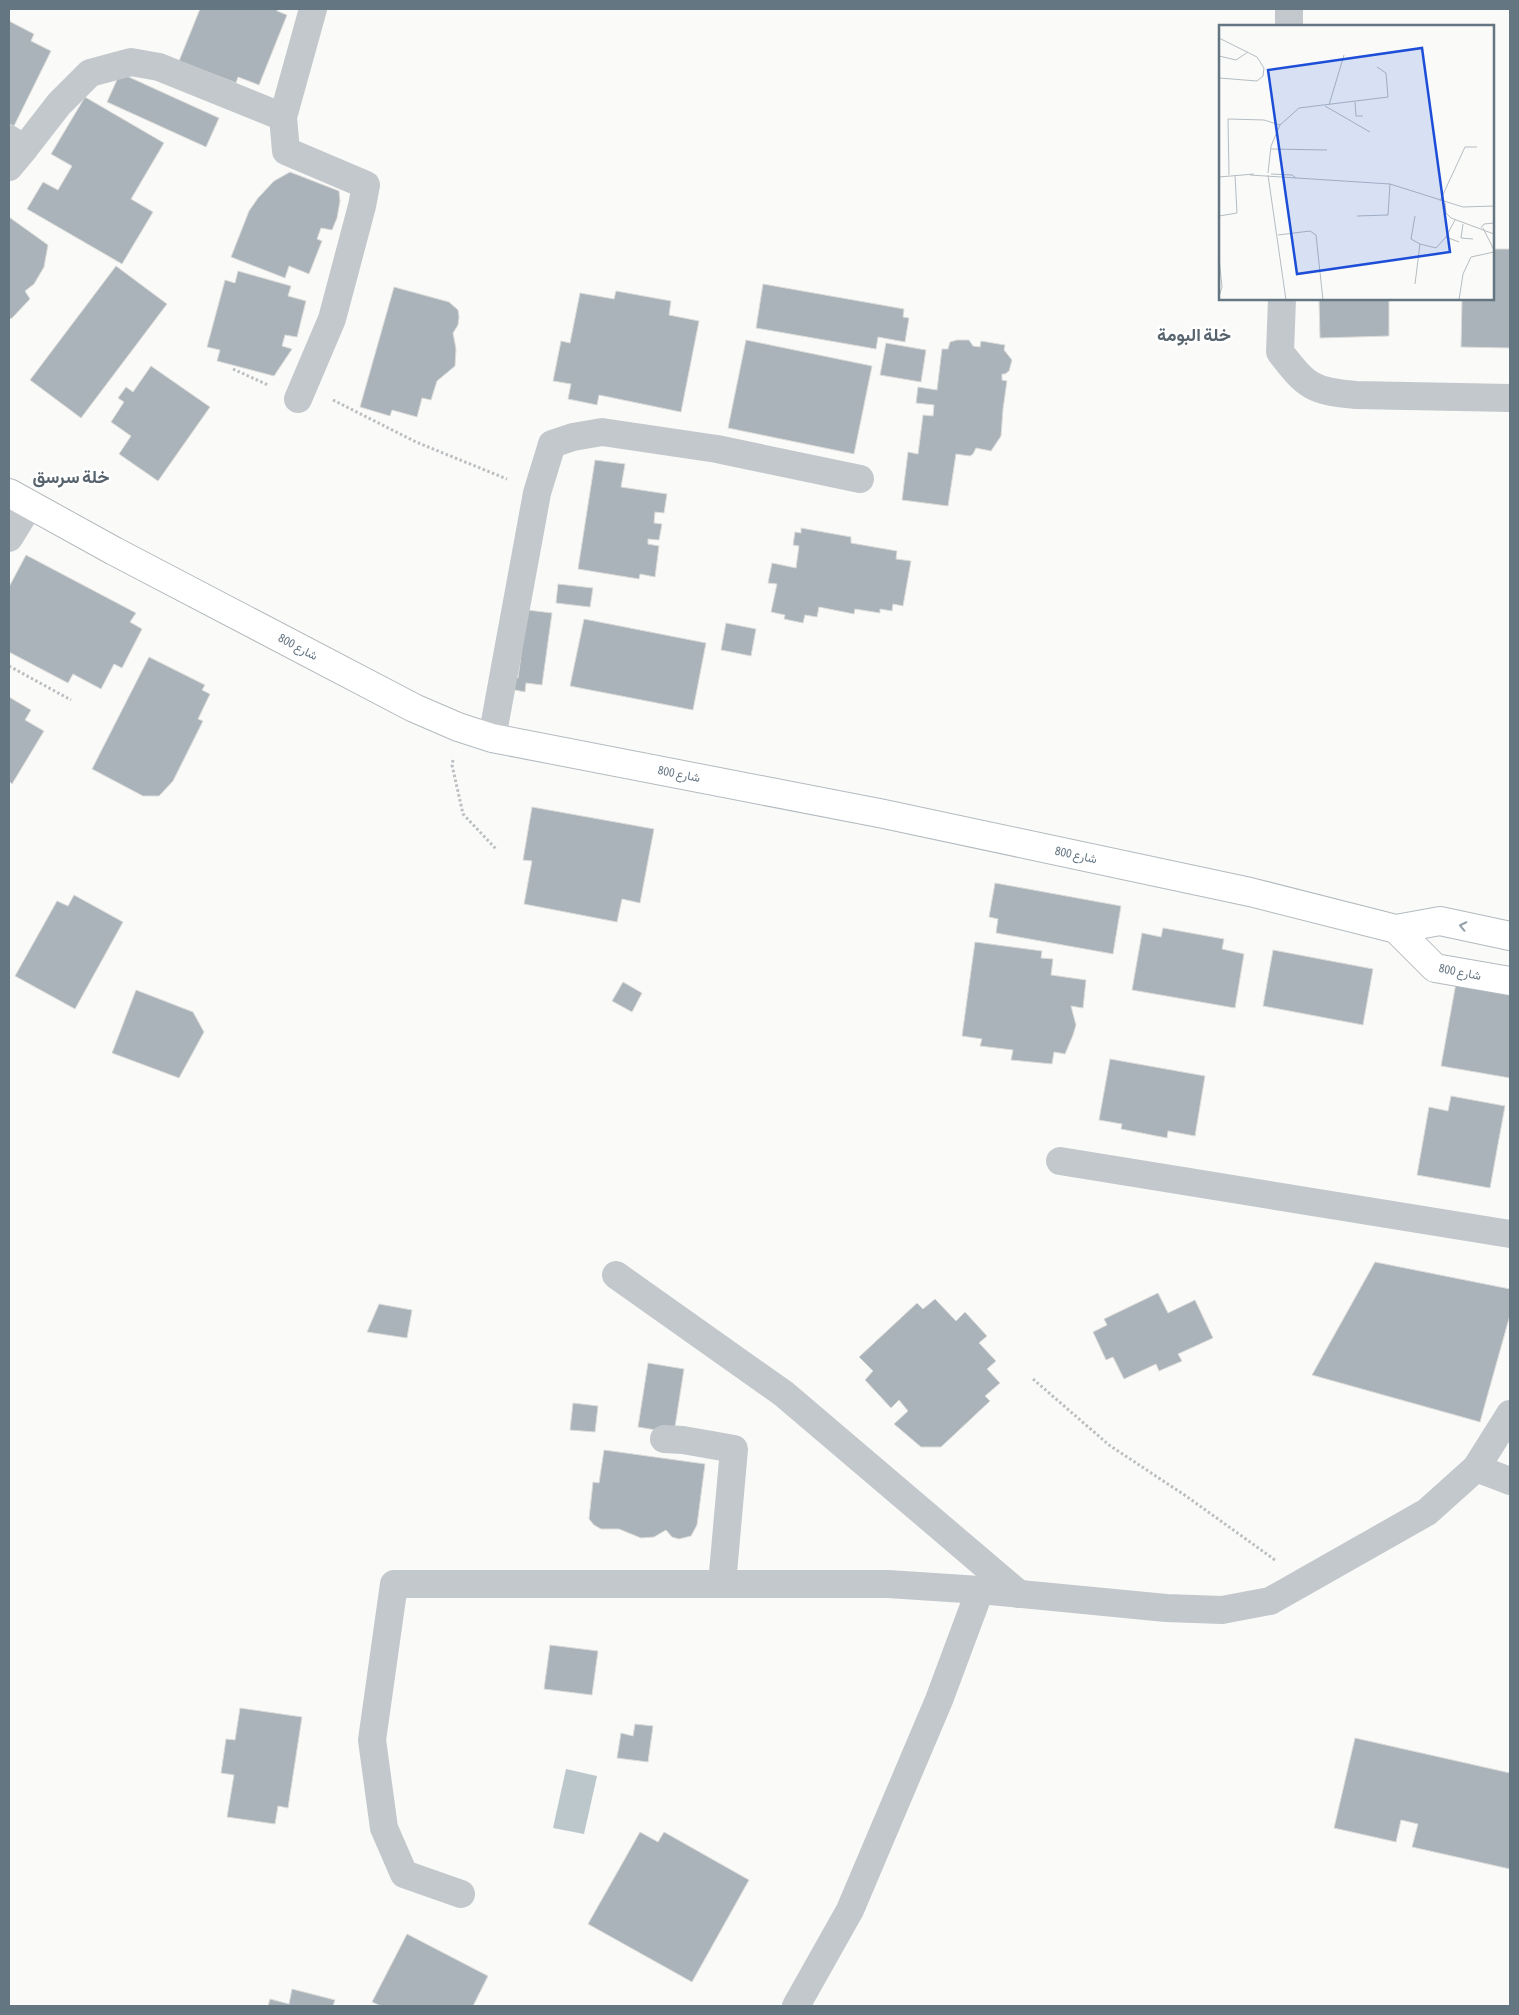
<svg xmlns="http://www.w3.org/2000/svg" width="1519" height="2015" viewBox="0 0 1519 2015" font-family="'Asap Condensed',Vazirmatn,sans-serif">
<rect width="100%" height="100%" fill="#fafaf8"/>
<path fill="#bbc7cb" d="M566,1769L597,1776L584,1834L553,1828Z"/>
<g fill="#aab3b9" stroke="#dcdcda">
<path d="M200,9H278L277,11L287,15L259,85L238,77L236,83L179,61Z"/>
<path d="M9,21L34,34L31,41L51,51L14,126L9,124Z"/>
<path d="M120,73L219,118L206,147L107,102Z"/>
<path d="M85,97L164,143L131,199L153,212L122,264L27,209L43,182L58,190L72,166L51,154Z"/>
<path d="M290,172L339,191L340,201L337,218L332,230L321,228L317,239L322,241L309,274L289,266L285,278L231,257L249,211L258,198L274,181Z"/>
<path d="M9,217L48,245L44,267L34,284L25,291L30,299L12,318L9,319Z"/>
<path d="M1493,249H1510V348L1461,347L1462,299H1493Z"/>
<path d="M116,266L167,304L81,418L30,380Z"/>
<path d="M238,271L291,286L288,296L306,301L297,337L285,335L282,346L292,349L274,376L217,361L220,350L207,347L225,280L235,283Z"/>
<path d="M763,284L904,309L903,317L909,318L905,342L878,337L876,349L756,328Z"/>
<path d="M394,287L449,302L458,310L459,317L458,325L453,333L456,349L455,366L437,381L431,400L422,398L417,417L392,410L390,416L360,407Z"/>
<path d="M616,291L671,301L669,315L699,321L681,412L599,395L597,405L568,399L571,384L553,381L561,341L570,343L580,293L614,299Z"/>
<path d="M1319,299H1389V336L1320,338Z"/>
<path d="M746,340L872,366L854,454L728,428Z"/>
<path d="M957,340H969L973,346L980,347L981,341L1005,345L1004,350L1012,360L1009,371L1005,374H1002V380L1007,381L1003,409L1001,436L991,451L976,448L973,454L970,456L956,454L948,506L902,500L908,452L918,454L923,415L933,416L934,405L916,403L918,387L937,390L942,349H948L950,342Z"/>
<path d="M886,343L926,350L921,382L880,375Z"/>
<path d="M151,366L210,407L158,481L119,454L131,436L111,422L124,402L118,398L126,387L133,392Z"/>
<path d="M595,460L625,464L621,487L667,494L664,513L655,512L654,523L662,524L659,540L648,539V544L659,546L655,577L640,574L639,579L578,569Z"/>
<path d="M801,528L851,537V543L897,551L896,559L911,561L903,606L893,604L892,611L880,609V613L855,609L854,614L819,607L817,617L805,615L803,623L784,619L785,615L771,612L777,584L768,583L772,563L796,568L799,546L793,545L795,532L801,533Z"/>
<path d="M26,555L136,613L130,622L142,629L122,668L114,664L101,689L73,674L68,683L9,652V587Z"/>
<path d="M558,584L593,588L590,607L556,603Z"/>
<path d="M527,610L552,613L542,685L526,683L525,692L510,689L512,677L518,678Z"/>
<path d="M584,619L706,643L693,710L570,686Z"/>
<path d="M726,623L756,629L751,656L721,650Z"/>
<path d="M149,657L205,685L202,690L210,694L198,719L203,721L173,781L159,796H143L92,769Z"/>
<path d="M9,697L31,710L25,720L44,731L12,784L9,781Z"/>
<path d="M532,807L654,829L640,903L622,899L617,922L524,904L532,861L523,860Z"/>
<path d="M995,883L1121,906L1113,954L996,933L998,919L989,917Z"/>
<path d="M74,895L123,922L75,1009L15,976L57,901L68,906Z"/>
<path d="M1163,928L1224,939L1222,949L1244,954L1235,1008L1132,990L1142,933L1161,937Z"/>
<path d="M975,942L1042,951L1041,958L1053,959L1051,975L1086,980L1083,1008L1071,1006L1076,1025L1073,1035L1065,1054L1054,1052L1052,1064L1011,1060L1013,1050L980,1046L982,1039L962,1036Z"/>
<path d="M1273,950L1373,969L1363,1025L1263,1006Z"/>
<path d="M623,982L642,993L632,1012L612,1001Z"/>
<path d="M1456,983L1510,993V1078L1441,1066Z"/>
<path d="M136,990L193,1012L204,1032L179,1078L112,1053Z"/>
<path d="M1110,1059L1205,1076L1195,1136L1168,1131L1167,1138L1121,1129L1122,1124L1099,1120Z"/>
<path d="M1451,1096L1505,1106L1490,1188L1417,1175L1429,1107L1448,1111Z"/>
<path d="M1375,1262L1510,1289V1315L1480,1422L1312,1375Z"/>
<path d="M1158,1293L1168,1313L1195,1300L1213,1338L1178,1354L1182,1361L1159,1371L1156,1364L1124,1379L1113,1357L1106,1360L1093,1332L1107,1325L1104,1319Z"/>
<path d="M935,1299L956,1321L965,1312L987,1336L979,1343L996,1361L987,1369L1000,1383L985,1396L990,1401L941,1447H921L894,1424L908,1411L899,1400L891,1408L865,1380L873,1371L859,1357L917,1303L923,1309Z"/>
<path d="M379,1304L412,1310L407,1338L367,1332Z"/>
<path d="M648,1363L684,1369L674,1433L638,1427Z"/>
<path d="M573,1403L598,1406L595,1432L570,1430Z"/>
<path d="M604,1450L705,1464L697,1525L691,1536L679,1539L672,1537L666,1530L654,1537L641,1538L619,1529H601L594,1525L589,1519L593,1482L599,1483Z"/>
<path d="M550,1645L598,1651L592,1695L544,1689Z"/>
<path d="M240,1708L302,1717L288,1808L278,1806L275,1824L227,1817L234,1775L221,1773L226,1739L235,1740Z"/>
<path d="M635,1724L653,1726L648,1762L617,1758L621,1733L633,1736Z"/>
<path d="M1355,1738L1510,1773V1869L1412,1847L1418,1824L1401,1820L1396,1842L1334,1828Z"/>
<path d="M640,1832L658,1842L664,1832L749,1880L692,1982L588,1924Z"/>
<path d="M407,1934L488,1976L473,2006H381L372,2002Z"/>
<path d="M292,1989L335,2000L333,2006H268L270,1999L289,2004Z"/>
</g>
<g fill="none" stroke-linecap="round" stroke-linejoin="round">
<g stroke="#b3babf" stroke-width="30">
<g id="secondary">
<path d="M9,493L114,551L414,708L458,727L492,738L884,814L1250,892L1396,929L1440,921L1510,936"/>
<path d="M1396,929L1435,968L1510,981"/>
</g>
</g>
<g stroke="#bbbfc2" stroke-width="3" stroke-dasharray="2.5 2.5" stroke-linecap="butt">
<path d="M233,369L268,385"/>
<path d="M333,400L416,442L507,479"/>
<path d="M9,666L71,700"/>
<path d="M453,760L452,765L463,814L496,849"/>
<path d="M1033,1379L1109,1445L1186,1496L1275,1560"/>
</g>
<g stroke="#c3c8cc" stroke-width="28">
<path d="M1289,26V9"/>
<path d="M9,139L24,149L9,167"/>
<path d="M24,149L59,104L90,73L131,62L159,67L283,117"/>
<path d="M1282,299L1280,352C1307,387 1312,391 1356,395L1510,398"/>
<path d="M298,399L332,319L362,206L366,185L286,151L283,117L313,9"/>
<path d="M9,538L30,504"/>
<path d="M492,738L537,493L552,444L573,437L602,432L717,449L860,479"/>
<path d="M1060,1161L1510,1234"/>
<path d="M616,1275L784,1394L1019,1594"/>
<path d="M664,1439L683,1440L734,1449L722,1584"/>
<path d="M1476,1468L1510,1481"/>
<path d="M461,1894L404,1874L384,1828L372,1740L394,1584H888L980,1590L1166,1608L1222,1610L1270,1601L1427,1512L1476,1468L1510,1414"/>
<path d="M796,2006L850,1910L939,1700L980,1590"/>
</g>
<use href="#secondary" stroke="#fff" stroke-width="28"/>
</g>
<defs><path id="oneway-chevron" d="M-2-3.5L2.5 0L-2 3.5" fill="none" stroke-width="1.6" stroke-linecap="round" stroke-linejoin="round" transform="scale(1.25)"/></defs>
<use stroke="#939fa8" href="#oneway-chevron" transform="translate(1463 926) rotate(-168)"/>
<g text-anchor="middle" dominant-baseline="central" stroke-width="5" stroke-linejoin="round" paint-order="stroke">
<g font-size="12" fill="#657683" stroke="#fff">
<text transform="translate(298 647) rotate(28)">شارع 800</text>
<text transform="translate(679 774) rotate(11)">شارع 800</text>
<text transform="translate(1076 855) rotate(12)">شارع 800</text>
<text transform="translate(1460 972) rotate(11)">شارع 800</text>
</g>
<g font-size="18" font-weight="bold" fill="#57646e" stroke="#fff">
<text x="1194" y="334">خلة البومة</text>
<text x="71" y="476">خلة سرسق</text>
</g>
</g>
<g transform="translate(1219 25)">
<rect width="275" height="275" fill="#fafaf8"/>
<path fill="none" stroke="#b5bdc2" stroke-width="1" d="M0,13L38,32L45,43L44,51L38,56L0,53M0,31L17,35L29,27M136,77L137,91H144M110,80L125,30M106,81L151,107M52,124L108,125M49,148L52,121L61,100L80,83L169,72L167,48L158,42M52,149L73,150L77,153M10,150L9,94L45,95L61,100M31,150L171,159L244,182L275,181M49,150L67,275M0,152L35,149M221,176L246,122H258M226,178L227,188L232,193L275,209M0,191L18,188L16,150M138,191L169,190L171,159M196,191L192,214L201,219L196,259M236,195L227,212L240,217M244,199L242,213L254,214M262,203L265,199L275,198M264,203L275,225M59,210L91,206L97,210L104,275M201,219L217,223L227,212M0,233L3,262L0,271M240,275L244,249L252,232L275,227"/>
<path fill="#1d4ed8" fill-opacity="0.15" stroke="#1d4ed8" stroke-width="2.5" d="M203,23L231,227L78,249L49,45Z"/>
<rect width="275" height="275" fill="none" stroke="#657683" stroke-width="2.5"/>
</g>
<rect width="1519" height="2015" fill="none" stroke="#657683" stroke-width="20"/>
</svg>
